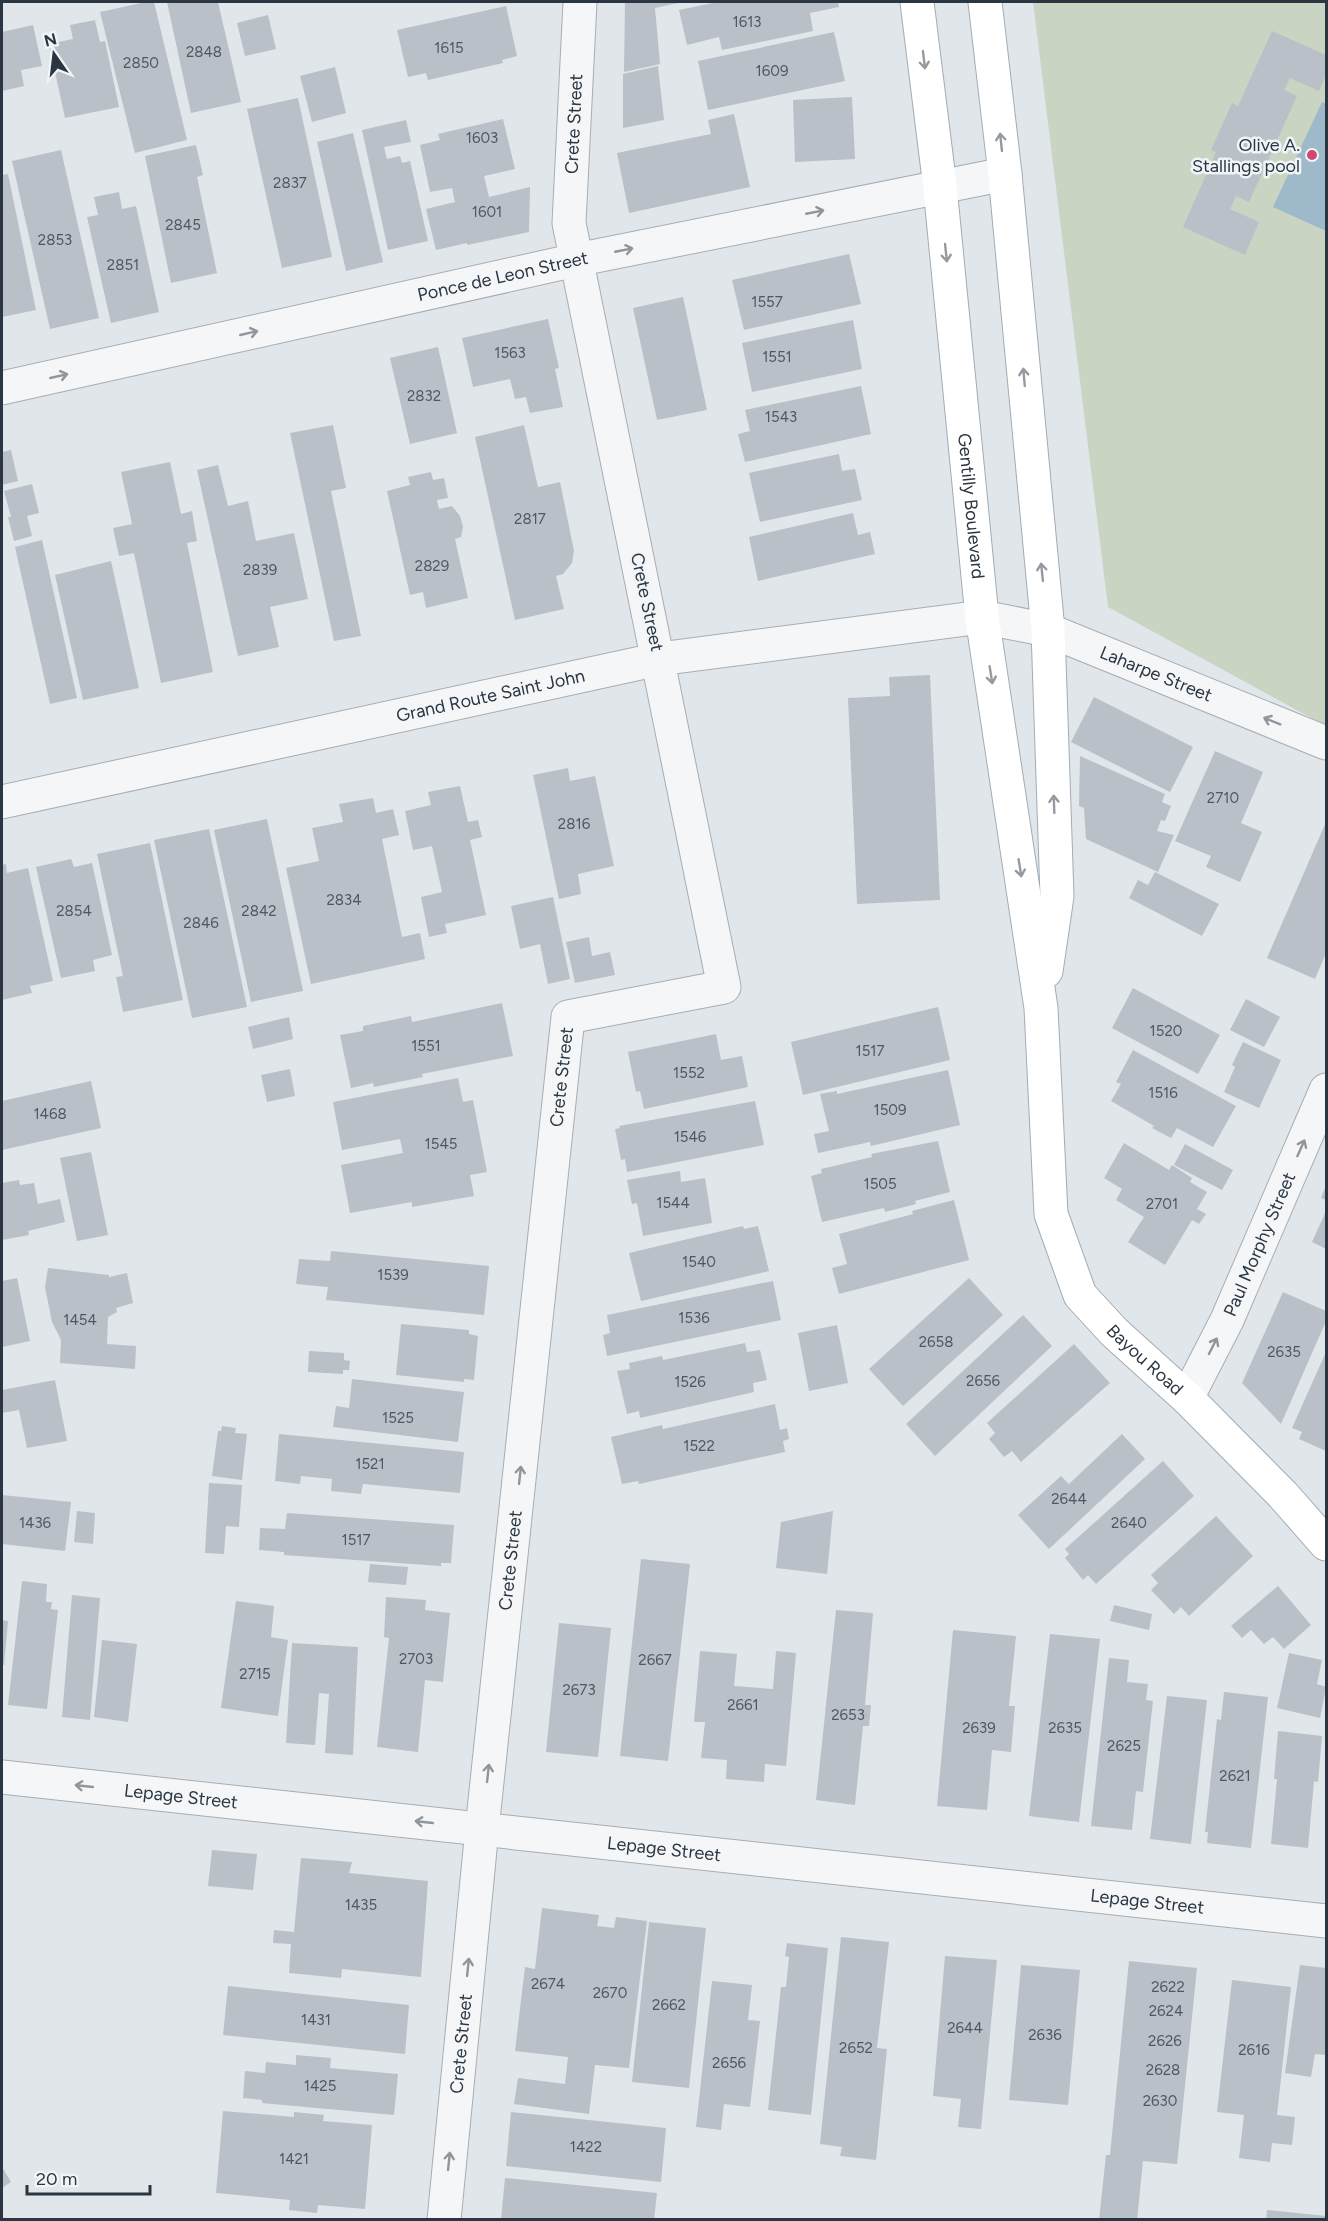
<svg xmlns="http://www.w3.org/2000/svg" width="1328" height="2221" viewBox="0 0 1328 2221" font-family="Figtree,sans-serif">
<rect width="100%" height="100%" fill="#e1e6ea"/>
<path fill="#c9d4c2" d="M1033,2H1326V726L1108,607Z"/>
<path fill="#9db9ca" d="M1322,102L1326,104V231L1273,207Z"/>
<g fill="#b9c0c7">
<path d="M146,2H154L187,140L135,153L100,12Z"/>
<path d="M167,2H218L241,102L191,113Z"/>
<path d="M625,2H683L655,8L660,64L624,72Z"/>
<path d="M718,2H838L839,7L810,13L813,31L722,50L719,37L687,45L679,10Z"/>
<path d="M506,6L517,56L502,60L503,63L428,80L426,73L408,77L397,30Z"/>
<path d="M268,15L276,49L245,56L237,23Z"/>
<path d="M95,20L100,42L105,41L119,107L65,118L49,44L73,39L70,25Z"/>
<path d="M33,25L42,66L21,70L24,86L2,91V32Z"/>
<path d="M1272,31L1326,55V74L1319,91L1290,78L1284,90L1297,96L1249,202L1236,196L1230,209L1259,222L1245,255L1183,227L1216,152L1211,150L1232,103L1238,106Z"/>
<path d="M834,32L845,81L708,110L698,61Z"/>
<path d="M658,66L664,120L623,128V74Z"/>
<path d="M335,67L346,113L312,122L300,76Z"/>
<path d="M852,97L855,159L795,162L793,100Z"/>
<path d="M298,98L332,257L282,268L247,109Z"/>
<path d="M734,114L750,187L629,213L617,153L711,134L708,120Z"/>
<path d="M503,119L515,169L484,176L489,197L530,187L529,232L467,245V243L436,250L426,209L455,202L452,188L430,192L420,145L440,140L438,134Z"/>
<path d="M406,120L411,142L384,147L387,159L400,156L402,163L410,161L428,241L388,250L362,130Z"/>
<path d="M353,133L383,262L346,271L317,142Z"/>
<path d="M196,145L203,175L197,177L217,273L171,283L145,156Z"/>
<path d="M61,150L99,318L50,329L12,161Z"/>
<path d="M8,174L36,310L2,317V175Z"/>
<path d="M119,192L122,209L136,206L159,312L111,323L87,217L98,215L94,197Z"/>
<path d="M849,254L861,304L744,330L732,280Z"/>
<path d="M683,297L707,410L657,420L633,308Z"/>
<path d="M548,319L559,368L555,369L563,407L530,413L526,397L515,399L510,379L473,387L462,338Z"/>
<path d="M853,320L862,369L752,392L742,343Z"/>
<path d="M438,347L457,433L410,444L390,358Z"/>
<path d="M861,386L871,434L745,462L738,434L750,431L745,410Z"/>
<path d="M333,425L346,488L331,491L361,636L334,641L290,433Z"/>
<path d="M524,425L538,487L560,482L574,551L572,563L563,574L556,576L564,609L515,620L475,437Z"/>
<path d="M11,450L18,481L2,485V452Z"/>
<path d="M839,454L842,471L855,469L862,500L760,522L749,473Z"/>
<path d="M170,462L181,514L192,511L197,541L187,543L213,672L161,683L134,553L119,556L113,528L132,524L121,472Z"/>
<path d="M218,465L228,506L248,501L256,541L294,533L308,599L270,607L279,647L238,656L197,470Z"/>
<path d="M431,472L433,480L444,478L448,498L437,500L439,509L452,506L460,516L463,527L461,537L455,539L468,598L426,608L423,592L410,595L387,491L410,485L408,477Z"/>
<path d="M32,484L39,513L27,516L32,536L14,541L8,517H11L4,491Z"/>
<path d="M853,513L858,535L870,532L875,554L758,581L749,537Z"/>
<path d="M42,540L77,698L50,704L15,547Z"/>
<path d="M111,561L139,688L83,700L55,575Z"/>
<path d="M930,675L940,900L857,904L848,698L890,696L889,677Z"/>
<path d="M1094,697L1193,747L1170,792L1071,742Z"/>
<path d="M1215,751L1263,772L1241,823L1262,832L1240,882L1206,867L1211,856L1175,841Z"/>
<path d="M1080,756L1165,794L1162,802L1171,806L1165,821L1161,820L1157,831L1174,835L1158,872L1086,839L1084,808L1079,806Z"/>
<path d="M568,768L570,781L595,776L614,866L578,874L581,894L559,899L533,775Z"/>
<path d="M460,786L468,822L478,820L482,837L470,840L486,915L445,924L447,933L429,937L421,897L442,892L432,846L413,850L405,811L431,805L428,792Z"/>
<path d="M373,798L376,813L393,809L399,835L382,839L402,937L420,933L425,959L311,984L286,868L319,861L312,828L343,822L339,804Z"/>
<path d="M267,819L303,991L251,1002L214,830Z"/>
<path d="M1326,822V953L1315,979L1267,958Z"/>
<path d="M209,829L247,1007L192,1018L154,840Z"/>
<path d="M150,843L183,1000L123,1012L116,977L123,976L97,854Z"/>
<path d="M71,859L74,867L92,863L112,955L93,960L95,971L61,978L36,867Z"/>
<path d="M6,864L7,873L28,868L53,981L30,986L32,993L2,1000V865Z"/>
<path d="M1155,872L1219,904L1202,936L1129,898L1138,880L1148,885Z"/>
<path d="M553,897L570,979L548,984L540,944L520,949L511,906Z"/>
<path d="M589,937L592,956L610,952L615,975L575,983L566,942Z"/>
<path d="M1133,988L1220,1035L1198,1074L1112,1028Z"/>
<path d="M1246,999L1280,1017L1264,1047L1230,1030Z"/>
<path d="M502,1003L513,1056L422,1074L423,1077L374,1087L373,1083L351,1088L340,1035L363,1031V1026L411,1016L412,1022Z"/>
<path d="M938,1007L950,1060L803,1095L791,1042Z"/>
<path d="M289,1017L293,1039L253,1049L248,1027Z"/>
<path d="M716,1034L721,1060L742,1056L748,1087L644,1109L640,1091L636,1092L628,1052Z"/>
<path d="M1243,1042L1281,1060L1259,1108L1224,1092L1235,1067L1232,1065Z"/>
<path d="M1133,1050L1236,1106L1213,1147L1177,1128L1171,1138L1152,1128L1154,1126L1111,1101L1121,1084L1116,1082Z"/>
<path d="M290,1069L295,1096L267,1102L261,1075Z"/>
<path d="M948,1070L960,1125L871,1146L870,1142L818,1153L814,1134L829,1131L820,1094L837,1091V1094Z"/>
<path d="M458,1078L463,1102L473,1100L487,1172L470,1175L474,1196L412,1207V1202L350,1213L341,1165L403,1153L400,1139L342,1150L333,1102Z"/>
<path d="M91,1081L101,1128L2,1150V1101Z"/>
<path d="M755,1101L764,1145L627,1172L625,1159L621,1160L615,1129L620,1128L619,1126Z"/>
<path d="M938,1141L950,1192L915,1201L916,1204L885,1212L884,1208L822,1222L811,1176L822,1173L821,1169L872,1157L871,1154Z"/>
<path d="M1124,1143L1169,1170L1172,1165L1192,1178L1190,1182L1207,1192L1197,1209L1206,1214L1199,1224L1192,1220L1165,1265L1128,1242L1144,1217L1116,1200L1122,1189L1104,1178Z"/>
<path d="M1185,1144L1233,1170L1222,1190L1174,1165Z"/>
<path d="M91,1152L108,1235L77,1241L60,1158Z"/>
<path d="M680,1171L681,1182L705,1178L712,1223L643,1236L637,1203L632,1204L627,1180Z"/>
<path d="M19,1180L20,1185L34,1183L38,1204L60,1199L65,1222L28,1231L29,1235L2,1240V1183Z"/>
<path d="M1326,1185V1200L1321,1198Z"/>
<path d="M954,1200L969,1260L839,1294L832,1268L847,1264L839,1234L913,1214L912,1211Z"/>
<path d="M1326,1211V1249L1312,1242Z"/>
<path d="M743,1226L744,1229L758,1226L769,1271L641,1301L629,1253Z"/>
<path d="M331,1251L489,1266L484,1315L326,1300L328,1287L296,1284L299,1259L330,1261Z"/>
<path d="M48,1268L109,1275V1277L127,1273L133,1303L116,1308L117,1312L108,1317L107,1344L136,1346L135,1369L60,1363L61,1340L52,1322L45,1287Z"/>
<path d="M17,1278L30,1341L2,1347V1281Z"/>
<path d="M969,1278L1003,1315L903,1406L869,1369Z"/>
<path d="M773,1281L781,1320L607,1356L603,1335L610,1333L607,1315Z"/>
<path d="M1283,1292L1326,1311V1321L1281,1424L1242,1383Z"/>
<path d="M1023,1315L1052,1346L935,1456L906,1424Z"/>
<path d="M401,1324L469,1330V1334L478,1336L474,1380L464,1379V1382L396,1375Z"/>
<path d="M837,1325L848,1383L809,1391L798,1333Z"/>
<path d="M745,1343L747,1352L760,1350L767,1380L753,1383L754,1392L640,1418L639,1411L627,1414L617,1371L630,1369L629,1363L662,1356L663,1360Z"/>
<path d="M1074,1344L1110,1383L1021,1462L1012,1451L1004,1457L989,1439L995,1433L987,1423Z"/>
<path d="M309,1351L344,1353V1360L350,1361L349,1370H343V1374L308,1372Z"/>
<path d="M1326,1352V1451L1299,1439L1302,1432L1292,1428Z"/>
<path d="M352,1379L464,1392L458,1442L333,1427L336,1406L349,1408Z"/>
<path d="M55,1380L67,1441L27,1448L19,1410L2,1413V1390Z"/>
<path d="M775,1404L780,1430L787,1428L789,1439L783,1441L785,1452L639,1484L638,1481L622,1484L611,1437L662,1425L663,1429Z"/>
<path d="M222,1426L236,1428L235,1433L247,1434L242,1480L212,1476L218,1431H221Z"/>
<path d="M279,1434L464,1452L460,1493L363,1484L361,1494L331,1491L332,1479L301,1476L300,1484L275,1481Z"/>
<path d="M1122,1434L1145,1459L1049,1549L1018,1515L1061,1476L1069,1484Z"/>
<path d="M1163,1461L1194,1496L1096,1584L1088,1575L1083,1580L1065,1558L1069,1554L1065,1549Z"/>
<path d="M209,1483L242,1485L239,1527L226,1526L224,1554L205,1553Z"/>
<path d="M2,1495L71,1502L65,1551L2,1544Z"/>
<path d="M77,1511L95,1513L93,1544L74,1542Z"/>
<path d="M833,1511L827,1574L776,1568L781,1522Z"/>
<path d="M287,1513L454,1525L451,1563H441V1566L284,1555V1552L259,1550L260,1528L285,1529Z"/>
<path d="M1216,1516L1253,1556L1189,1616L1181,1607L1174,1614L1151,1590L1158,1583L1151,1575Z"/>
<path d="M641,1559L690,1564L668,1761L620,1756Z"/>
<path d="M370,1564L408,1567L406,1585L368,1582Z"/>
<path d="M22,1581L47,1584L46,1602H52L51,1609L58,1610L47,1709L8,1705Z"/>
<path d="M1278,1586L1311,1625L1284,1649L1273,1637L1264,1644L1251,1630L1242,1638L1231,1626Z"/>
<path d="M72,1595L100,1598L90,1720L62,1717Z"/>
<path d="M386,1597L426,1600L425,1610L450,1613L443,1682L425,1680L418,1752L377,1747L389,1638L384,1637Z"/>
<path d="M236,1601L274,1606L271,1637L288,1640L278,1716L221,1708Z"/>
<path d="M1114,1605L1152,1614L1149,1630L1110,1621Z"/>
<path d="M836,1610L873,1613L865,1705H871L869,1726H863L855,1805L816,1800Z"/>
<path d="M2,1620L8,1621L4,1665H2Z"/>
<path d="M559,1623L611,1628L598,1757L546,1752Z"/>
<path d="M953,1630L1016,1636L1009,1706H1015L1011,1752L992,1750L987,1810L937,1806Z"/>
<path d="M1050,1634L1100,1639L1079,1822L1029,1816Z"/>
<path d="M102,1640L137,1644L128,1722L94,1717Z"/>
<path d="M292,1643L358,1647L353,1755L325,1753L329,1694L319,1693L315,1745L286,1743Z"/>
<path d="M700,1651L737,1654L734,1686L773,1689L776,1651L796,1653L786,1766L765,1764L764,1782L726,1779L727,1760L701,1758L705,1722H694Z"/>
<path d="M1289,1653L1322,1660L1317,1684L1326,1687L1320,1718L1277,1708Z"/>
<path d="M1109,1658L1129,1660L1127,1682L1148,1684L1146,1700L1153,1701L1143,1792L1136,1791L1132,1830L1091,1826Z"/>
<path d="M1224,1692L1268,1697L1251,1848L1207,1843L1208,1832H1205L1217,1719L1221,1720Z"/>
<path d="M1167,1696L1207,1700L1191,1844L1150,1839Z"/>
<path d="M1278,1731L1322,1736L1318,1782L1314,1781L1308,1848L1271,1844L1277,1779H1274Z"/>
<path d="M212,1850L257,1854L253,1890L208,1886Z"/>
<path d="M301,1858L352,1862L349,1873L428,1881L421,1977L342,1969L341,1978L289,1973L291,1944L273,1943L274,1930L294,1932Z"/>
<path d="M542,1908L599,1915L597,1926L614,1928L616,1917L647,1921L629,2068L595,2065L589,2114L514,2104L518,2078L565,2084L568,2057L515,2051L525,1967L535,1969Z"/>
<path d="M649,1922L706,1928L689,2088L632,2082Z"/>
<path d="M841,1937L889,1942L877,2048L887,2049L876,2160L840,2156L842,2147L820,2144Z"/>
<path d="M787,1943L828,1948L811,2115L768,2110L781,1987H786L789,1957L785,1956Z"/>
<path d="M945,1956L997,1960L981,2129L958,2127L961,2099L933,2096Z"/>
<path d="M1129,1961L1197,1968L1177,2164L1143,2161L1137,2220H1099L1106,2155H1110Z"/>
<path d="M1021,1965L1080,1970L1068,2105L1009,2100Z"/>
<path d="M1300,1965L1326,1968V2055L1315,2054L1311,2077L1285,2073Z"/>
<path d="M1232,1980L1291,1987L1277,2115L1295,2117L1292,2145L1272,2143L1270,2162L1239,2158L1244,2115L1217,2112Z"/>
<path d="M712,1981L752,1985L748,2020L760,2021L750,2107L724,2104L721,2130L696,2127Z"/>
<path d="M228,1986L409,2005L405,2054L223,2035Z"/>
<path d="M296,2055L331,2058L330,2068L398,2074L394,2115L262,2103V2100L243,2098L245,2071L265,2073L266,2062L296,2065Z"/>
<path d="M223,2111L294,2117V2112L324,2115L323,2121L372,2125L365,2209L318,2205L317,2213L289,2210L290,2200L216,2193Z"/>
<path d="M511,2112L666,2128L661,2182L506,2166Z"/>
<path d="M2,2167L11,2182L2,2188Z"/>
<path d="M505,2178L657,2193L654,2220H501Z"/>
<path d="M1267,2210L1326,2216V2220H1266Z"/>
</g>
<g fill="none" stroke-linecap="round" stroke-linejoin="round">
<g stroke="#a6aeb4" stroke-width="35">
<g id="minor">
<path id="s1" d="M2,388L576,260L1005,174"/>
<path id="s2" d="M2,802L659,659L982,617L1048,630L1326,743"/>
<path id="s3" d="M1187,1398L1227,1320L1326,1090"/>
<path id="s4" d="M2,1777L1326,1921"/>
<path id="s5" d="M444,2220L482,1829L568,1017L724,987L569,223L580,2"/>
</g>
</g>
<g stroke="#a1acb6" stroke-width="35">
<g id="major">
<path id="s6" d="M917,2L940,187L982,617L1041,1008L1051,1214L1080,1295L1114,1332L1187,1398L1283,1495L1326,1544"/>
<path d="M985,2L1005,174L1048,630L1057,896L1046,971"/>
</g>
</g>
<use href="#minor" stroke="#f4f6f8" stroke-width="33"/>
<use href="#major" stroke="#fff" stroke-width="33"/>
</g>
<defs><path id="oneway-shaft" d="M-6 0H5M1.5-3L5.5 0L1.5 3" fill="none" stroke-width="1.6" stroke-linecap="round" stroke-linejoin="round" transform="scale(1.5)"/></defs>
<g stroke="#949aa0">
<use href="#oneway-shaft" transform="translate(924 60) rotate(83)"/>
<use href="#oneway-shaft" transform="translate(1001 142) rotate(-96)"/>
<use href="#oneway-shaft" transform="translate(946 253) rotate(84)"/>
<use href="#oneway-shaft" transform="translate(1024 377) rotate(-95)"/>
<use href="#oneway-shaft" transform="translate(1042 572) rotate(-96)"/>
<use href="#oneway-shaft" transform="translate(991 675) rotate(81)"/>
<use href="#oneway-shaft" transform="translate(1054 804) rotate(-92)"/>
<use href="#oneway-shaft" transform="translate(1020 868) rotate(81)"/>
</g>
<g stroke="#8f969d">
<use href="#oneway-shaft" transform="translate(815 212) rotate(-11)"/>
<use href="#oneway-shaft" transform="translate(624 250) rotate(-11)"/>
<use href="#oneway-shaft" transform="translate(249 333) rotate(-13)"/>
<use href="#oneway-shaft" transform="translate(59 376) rotate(-13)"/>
<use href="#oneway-shaft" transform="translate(1272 721) rotate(-158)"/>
<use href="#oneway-shaft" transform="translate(1301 1148) rotate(-66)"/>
<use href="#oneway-shaft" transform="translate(1213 1346) rotate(-63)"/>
<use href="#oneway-shaft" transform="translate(520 1475) rotate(-84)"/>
<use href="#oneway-shaft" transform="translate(488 1773) rotate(-84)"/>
<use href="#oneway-shaft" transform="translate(84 1786) rotate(-174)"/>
<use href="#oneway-shaft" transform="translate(424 1822) rotate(-174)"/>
<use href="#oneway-shaft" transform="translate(468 1967) rotate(-84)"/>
<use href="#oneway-shaft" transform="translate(449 2161) rotate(-84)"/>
</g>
<circle fill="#ce4870" stroke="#f1f5f7" stroke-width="2" cx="1312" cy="155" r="6"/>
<g text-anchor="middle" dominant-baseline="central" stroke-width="5" stroke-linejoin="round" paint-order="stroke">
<g font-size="15" fill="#4e5863">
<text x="747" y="22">1613</text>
<text x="449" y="48">1615</text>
<text x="204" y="52">2848</text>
<text x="141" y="63">2850</text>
<text x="772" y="71">1609</text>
<text x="482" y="138">1603</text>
<text x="290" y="183">2837</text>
<text x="487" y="212">1601</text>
<text x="183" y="225">2845</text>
<text x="55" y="240">2853</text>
<text x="123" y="265">2851</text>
<text x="767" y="302">1557</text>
<text x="510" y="353">1563</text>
<text x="777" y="357">1551</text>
<text x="424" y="396">2832</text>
<text x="781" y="417">1543</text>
<text x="530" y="519">2817</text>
<text x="432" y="566">2829</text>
<text x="260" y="570">2839</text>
<text x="1223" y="798">2710</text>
<text x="574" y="824">2816</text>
<text x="344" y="900">2834</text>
<text x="74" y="911">2854</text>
<text x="259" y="911">2842</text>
<text x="201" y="923">2846</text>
<text x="1166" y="1031">1520</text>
<text x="426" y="1046">1551</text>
<text x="870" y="1051">1517</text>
<text x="689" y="1073">1552</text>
<text x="1163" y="1093">1516</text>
<text x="890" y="1110">1509</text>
<text x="50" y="1114">1468</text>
<text x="690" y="1137">1546</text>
<text x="441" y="1144">1545</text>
<text x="880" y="1184">1505</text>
<text x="673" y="1203">1544</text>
<text x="1162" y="1204">2701</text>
<text x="699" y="1262">1540</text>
<text x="393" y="1275">1539</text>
<text x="694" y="1318">1536</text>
<text x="80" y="1320">1454</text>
<text x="936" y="1342">2658</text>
<text x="1284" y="1352">2635</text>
<text x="983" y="1381">2656</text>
<text x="690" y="1382">1526</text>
<text x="398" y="1418">1525</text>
<text x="699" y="1446">1522</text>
<text x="370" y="1464">1521</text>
<text x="1069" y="1499">2644</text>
<text x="35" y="1523">1436</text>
<text x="1129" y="1523">2640</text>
<text x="356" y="1540">1517</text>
<text x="416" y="1659">2703</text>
<text x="655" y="1660">2667</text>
<text x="255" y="1674">2715</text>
<text x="579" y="1690">2673</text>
<text x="743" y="1705">2661</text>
<text x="848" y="1715">2653</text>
<text x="979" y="1728">2639</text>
<text x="1065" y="1728">2635</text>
<text x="1124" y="1746">2625</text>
<text x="1235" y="1776">2621</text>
<text x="361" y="1905">1435</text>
<text x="548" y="1984">2674</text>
<text x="1168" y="1987">2622</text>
<text x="610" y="1993">2670</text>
<text x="669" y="2005">2662</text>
<text x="1166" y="2011">2624</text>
<text x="316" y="2020">1431</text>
<text x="965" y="2028">2644</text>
<text x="1045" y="2035">2636</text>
<text x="1165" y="2041">2626</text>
<text x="856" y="2048">2652</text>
<text x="1254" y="2050">2616</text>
<text x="729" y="2063">2656</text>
<text x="1163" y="2070">2628</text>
<text x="320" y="2086">1425</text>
<text x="1160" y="2101">2630</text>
<text x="586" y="2147">1422</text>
<text x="294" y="2159">1421</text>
</g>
<g font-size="18" fill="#2a3642" stroke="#f1f5f7">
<text stroke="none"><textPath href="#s5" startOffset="2247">Crete Street</textPath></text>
<text stroke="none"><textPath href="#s1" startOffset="513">Ponce de Leon Street</textPath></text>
<text stroke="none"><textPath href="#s6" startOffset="507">Gentilly Boulevard</textPath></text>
<text transform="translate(647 602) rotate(78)">Crete Street</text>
<text stroke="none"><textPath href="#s2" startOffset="1182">Laharpe Street</textPath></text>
<text stroke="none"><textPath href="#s2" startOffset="500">Grand Route Saint John</textPath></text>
<text stroke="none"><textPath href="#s5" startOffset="1149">Crete Street</textPath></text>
<text stroke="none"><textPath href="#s3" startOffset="170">Paul Morphy Street</textPath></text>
<text stroke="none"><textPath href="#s6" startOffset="1398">Bayou Road</textPath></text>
<text stroke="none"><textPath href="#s5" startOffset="663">Crete Street</textPath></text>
<text stroke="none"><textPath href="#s4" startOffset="180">Lepage Street</textPath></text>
<text stroke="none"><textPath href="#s4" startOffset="666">Lepage Street</textPath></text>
<text stroke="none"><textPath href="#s4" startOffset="1152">Lepage Street</textPath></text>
<text stroke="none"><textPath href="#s5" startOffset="177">Crete Street</textPath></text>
</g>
<g font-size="18" fill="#2a3642" stroke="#f1f5f7" text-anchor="end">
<text x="1300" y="145">Olive A.<tspan x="1300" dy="21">Stallings pool</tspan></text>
</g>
</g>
<rect width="1328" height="2221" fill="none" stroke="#2a3642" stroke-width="6"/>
<g transform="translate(54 54) rotate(346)" stroke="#f1f5f7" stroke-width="4.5" paint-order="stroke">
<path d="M0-4.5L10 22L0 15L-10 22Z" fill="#2a3642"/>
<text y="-9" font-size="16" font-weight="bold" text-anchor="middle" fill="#2a3642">N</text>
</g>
<path d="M27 2185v9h123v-9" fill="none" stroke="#2a3642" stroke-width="3"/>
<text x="36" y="2185" font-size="18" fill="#2a3642" stroke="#f1f5f7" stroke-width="4.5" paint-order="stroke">20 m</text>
</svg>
